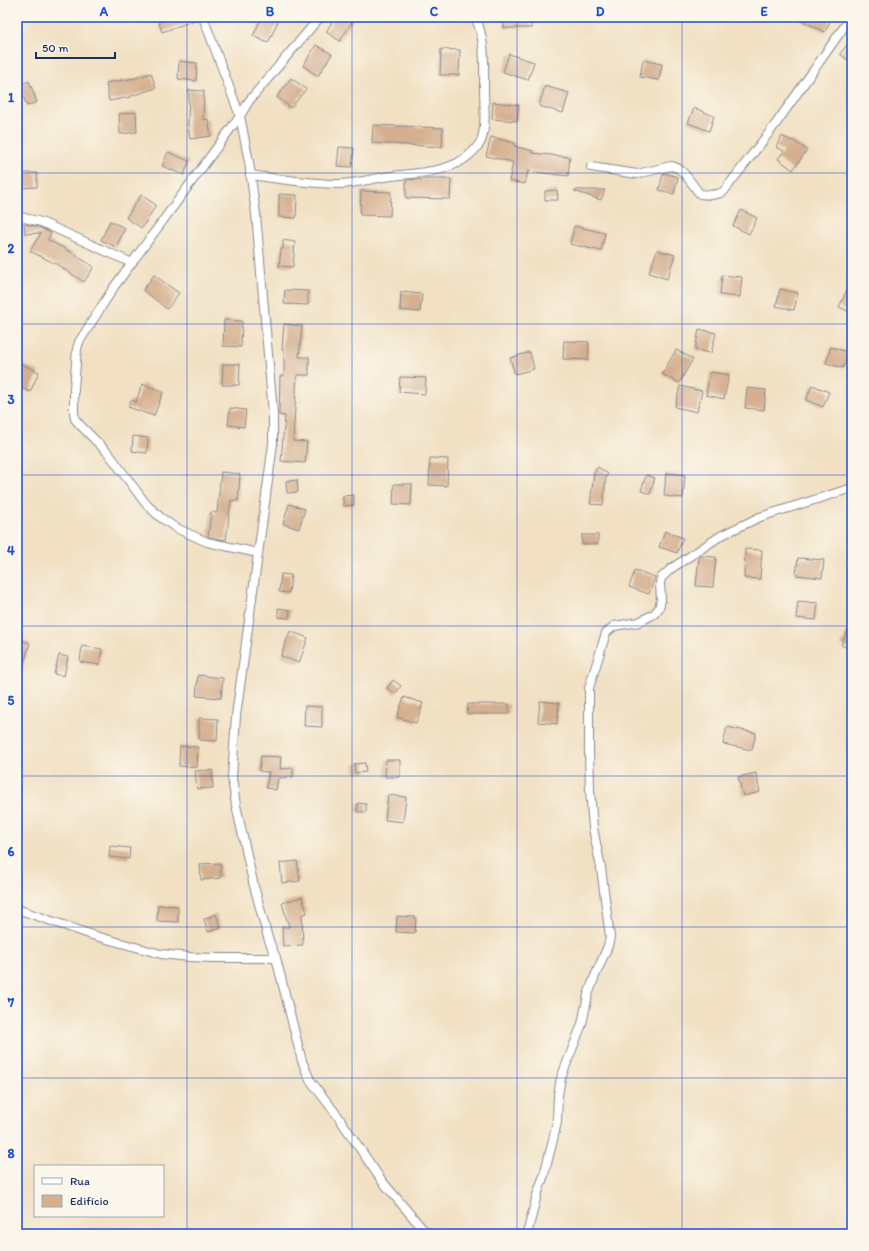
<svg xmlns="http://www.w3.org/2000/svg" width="869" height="1251" viewBox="0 0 869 1251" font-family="Itim,sans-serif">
<rect width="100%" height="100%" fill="#fbf7ec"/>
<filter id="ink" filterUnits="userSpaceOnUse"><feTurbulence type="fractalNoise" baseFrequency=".025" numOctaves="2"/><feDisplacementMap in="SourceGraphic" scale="8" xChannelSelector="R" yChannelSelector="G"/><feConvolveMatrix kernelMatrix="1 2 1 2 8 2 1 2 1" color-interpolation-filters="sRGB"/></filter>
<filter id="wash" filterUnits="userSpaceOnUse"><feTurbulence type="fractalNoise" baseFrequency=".012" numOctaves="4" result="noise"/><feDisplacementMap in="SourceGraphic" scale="16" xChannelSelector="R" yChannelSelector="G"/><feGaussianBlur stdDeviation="0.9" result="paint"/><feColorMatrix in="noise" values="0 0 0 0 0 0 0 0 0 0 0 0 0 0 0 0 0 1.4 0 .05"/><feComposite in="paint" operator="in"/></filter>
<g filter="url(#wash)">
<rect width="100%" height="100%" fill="#f1e0c2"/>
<g id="blocks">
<g fill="#d5b090">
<path d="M157,17H198V19L162,32Z"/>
<path d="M262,17H280L268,43L253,36Z"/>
<path d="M335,17H355L340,41L326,32Z"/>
<rect x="504" y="17" width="27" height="11"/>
<path d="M794,17H832L825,32Z"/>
<path d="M852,38V63L840,54Z"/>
<path d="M316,45L332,54L318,76L303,66Z"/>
<path d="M441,49L460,50L459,75H440Z"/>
<path d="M509,54L534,62L528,80L503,72Z"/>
<path d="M643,60L662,64L659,80L640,77Z"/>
<path d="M179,61L197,63L196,81L178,79Z"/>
<path d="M151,73L156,88L131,96V97L109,101L106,83L136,78Z"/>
<path d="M291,78L306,89L291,108L277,97Z"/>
<path d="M29,81L37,102L27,106L19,85Z"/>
<path d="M545,86L569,93L563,113L539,106Z"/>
<path d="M189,90L204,91L203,120L208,119L211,136L190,139L188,124Z"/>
<path d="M493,102L519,105L517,121L492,119Z"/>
<path d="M694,108L714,116L709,131L688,123Z"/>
<path d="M136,112L137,132L120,134L119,114Z"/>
<path d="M373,125L443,128L442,147L372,143Z"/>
<path d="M782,136L791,141L792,140L807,150L793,170L778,159L784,151L776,147Z"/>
<path d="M491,137L515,143L514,146L533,151L532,153L570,157L568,176L528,171L525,184L509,181L513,162L486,156Z"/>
<path d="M339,147L354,148L352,167L337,166Z"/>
<path d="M168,152L189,161L184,175L162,166Z"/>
<path d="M18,173H37V187L18,188Z"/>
<path d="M664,173L678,177L674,194L659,190L663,174Z"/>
<path d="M428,179H451L450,199L406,198V180Z"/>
<path d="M557,190L558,200H545V191Z"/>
<path d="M575,190H605L601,200L574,191Z"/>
<path d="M361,191L391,192L390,216L360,215Z"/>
<path d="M279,194L297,195L296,218L279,217Z"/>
<path d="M141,195L156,205L142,228L126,218Z"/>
<path d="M741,210L757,218L749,234L733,226Z"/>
<path d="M110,221L125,228L116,247L101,240Z"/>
<path d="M24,224L39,227L51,233L48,240L71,252L94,267L84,282L56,264L30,251L41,233L25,234Z"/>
<path d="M574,226L605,233L601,251L570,244Z"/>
<path d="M283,240L295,242L293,267L279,266L281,249H283Z"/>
<path d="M657,250L675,255L667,279L649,273Z"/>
<path d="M154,275L179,293L167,309L143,290Z"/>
<path d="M722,275L742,277L740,297L720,295Z"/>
<path d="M852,279V313L839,307Z"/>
<path d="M780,289L798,293L794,310L776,306Z"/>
<path d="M285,290L308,291V305L284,304Z"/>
<path d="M401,292L422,294L420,312L400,310Z"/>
<path d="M224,320L242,321L241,347L223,346Z"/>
<path d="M284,324L302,326L299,357H309V375H297L293,441L307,442L305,463L281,461L285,416L279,415L280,376H284V350H282Z"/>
<path d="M699,329L716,333L711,353L695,350Z"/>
<path d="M564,341L589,342L588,360L563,359Z"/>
<path d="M831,347L848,352L843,368L826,363Z"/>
<path d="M676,350L693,359L679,383L662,374Z"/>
<path d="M530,352L534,369L515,374L510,358Z"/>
<path d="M17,362L39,372L30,392L17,386Z"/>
<path d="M223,364H240L239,385H222Z"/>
<path d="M710,372L729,375L724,399L706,395Z"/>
<path d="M400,377L426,378L425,394L399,392Z"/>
<path d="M142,384L163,392L154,416L128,407L131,400L136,402Z"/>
<path d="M812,385L829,392L823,407L806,400Z"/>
<path d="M680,386L702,391L697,412L675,407Z"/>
<path d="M747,388L766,390L764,410L745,408Z"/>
<path d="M230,408L246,410L244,427L228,425Z"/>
<path d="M133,436L148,438L147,453L132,451Z"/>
<path d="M430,458L448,459L447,486L429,485Z"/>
<path d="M598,467L608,474L606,477L603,505L590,504L594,473Z"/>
<path d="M221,472L240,474L238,501L231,500L226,540L208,537L211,512L217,513Z"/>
<path d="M666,473L685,475L683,498L664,496Z"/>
<path d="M646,475L655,478L650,494L641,491Z"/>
<path d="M297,480L298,492L287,493L286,481Z"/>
<path d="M394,484H412L411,505L393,504Z"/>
<path d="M354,495V505L343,506V496Z"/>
<path d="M289,504L305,509L299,529L283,524Z"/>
<path d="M665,531L683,538L677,553L659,547Z"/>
<rect x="582" y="535" width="16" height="9"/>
<path d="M745,549L762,550L760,579L744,578Z"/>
<path d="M701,556L716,557L713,587L696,586L699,557Z"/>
<path d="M798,558L824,560L822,578L796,575Z"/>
<path d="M635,570L655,577L649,594L629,587Z"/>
<path d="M281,574L291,575L289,593L279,592Z"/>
<path d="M798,601L818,603L816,620L796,618Z"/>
<path d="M278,608L290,610L289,618L278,617Z"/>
<path d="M852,621V650L841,645Z"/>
<path d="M290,631L308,638L299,663L281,656Z"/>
<path d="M17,639L30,643L19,680H17Z"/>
<path d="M82,646L102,649L99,665L80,662Z"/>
<path d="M59,655L68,657L64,676L54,674Z"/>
<path d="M198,675L223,678L221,698L196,696Z"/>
<path d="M393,680L401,686L395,694L387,688Z"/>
<path d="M404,697L423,703L416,723L397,717Z"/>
<path d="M540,701L559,703L557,724L538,722Z"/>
<path d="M468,704H509V714H467Z"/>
<path d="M305,706L322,707V727L304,726Z"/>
<path d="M199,718L218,719L217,741L199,740Z"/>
<path d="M727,727L756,733L752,750L723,744Z"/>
<path d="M180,746L198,747L197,767L179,766Z"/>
<path d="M261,756L281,757L280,769L293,768V777L278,778L276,790L266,788L269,772L259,771Z"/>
<path d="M386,760H400V777H385Z"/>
<path d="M365,763L366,772L355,773L354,764Z"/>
<path d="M212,770L213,788L197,789L195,771Z"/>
<path d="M756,773L760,792L743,796L738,777Z"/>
<path d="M388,795L406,797L403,822L385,820Z"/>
<path d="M358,803L366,804V812H357Z"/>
<path d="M110,846L130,848L129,859L109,857Z"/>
<path d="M297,861L300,881L282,883L280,863Z"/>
<path d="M220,863L221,878L201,880L200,864Z"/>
<path d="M302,897L307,913L302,914L303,945L283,946L282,927H289L282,903Z"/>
<path d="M158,905L178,906V922L157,921Z"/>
<path d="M216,914L221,928L208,932L204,919Z"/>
<path d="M397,916L416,917L415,933L396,932Z"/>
</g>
</g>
</g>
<g filter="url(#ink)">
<use href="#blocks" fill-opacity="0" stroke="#868890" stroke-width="1"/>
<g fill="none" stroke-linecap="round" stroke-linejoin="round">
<g stroke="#868890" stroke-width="10">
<g id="minor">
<path d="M203,17L240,116L249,162L256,214L273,413V444L236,716L232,778L236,805L253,882L268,938L276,958L302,1061L310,1080L337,1115L382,1181L427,1234"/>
<path d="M591,167L637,174L671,166C683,167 692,185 700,194C708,195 717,196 724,191L775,125L851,17"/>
<path d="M250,175C280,179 311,184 341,184C358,183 375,178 392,176C424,172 460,173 480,143C487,131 484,103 484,89C484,65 486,39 475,17"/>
<path d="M17,216L41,222L132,263"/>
<path d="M258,553L207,542L176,528L160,517L146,504L109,454L80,425L75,419L74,412V389L77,349L79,342L114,287L240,116L249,101L320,17"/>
<path d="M17,909L92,935L161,954L189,957L214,958H276"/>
<path d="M527,1234L537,1195L544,1175L552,1144L557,1122L558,1095L561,1078L582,1024L588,995L595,976L608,946L610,937L601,868L593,828L590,790L589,751V688L606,633L614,626L639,622L654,614L659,608L661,600L660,583L661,578L672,568L722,535L760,517L852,488"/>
</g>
</g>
<use href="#minor" stroke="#fff" stroke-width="8"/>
</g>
</g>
<path fill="none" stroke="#1d4ed8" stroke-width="1" stroke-opacity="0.55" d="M187,17V1234M352,17V1234M517,17V1234M682,17V1234M17,173H852M17,324H852M17,475H852M17,626H852M17,776H852M17,927H852M17,1078H852"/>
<rect width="869" height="1251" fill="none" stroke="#fbf7ec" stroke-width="44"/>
<rect x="34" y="1165" width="130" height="52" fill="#fbf7ec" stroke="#a1a7b3"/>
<rect x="42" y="1178" width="20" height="6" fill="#ffffff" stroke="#a1a7b3"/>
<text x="70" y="1185" font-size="12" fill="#1b2f5e">Rua</text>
<rect x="42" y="1195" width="20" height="12" fill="#d5b090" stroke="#a1a7b3"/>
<text x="70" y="1205" font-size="12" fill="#1b2f5e">Edifício</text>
<path d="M36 52v6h79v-6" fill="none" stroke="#1b2f5e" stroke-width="2"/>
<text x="42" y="52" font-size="12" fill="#1b2f5e" stroke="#fbf7ec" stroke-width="3" paint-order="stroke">50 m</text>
<rect x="22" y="22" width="825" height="1207" fill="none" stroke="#1d4ed8" stroke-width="1.5"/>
<g font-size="13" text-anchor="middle" font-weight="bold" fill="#1d4ed8">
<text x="104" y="16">A</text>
<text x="270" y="16">B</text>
<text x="434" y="16">C</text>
<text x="600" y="16">D</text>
<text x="764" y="16">E</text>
<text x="11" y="102">1</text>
<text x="11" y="253">2</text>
<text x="11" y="404">3</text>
<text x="11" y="555">4</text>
<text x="11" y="705">5</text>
<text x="11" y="856">6</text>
<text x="11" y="1007">7</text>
<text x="11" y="1158">8</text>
</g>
</svg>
